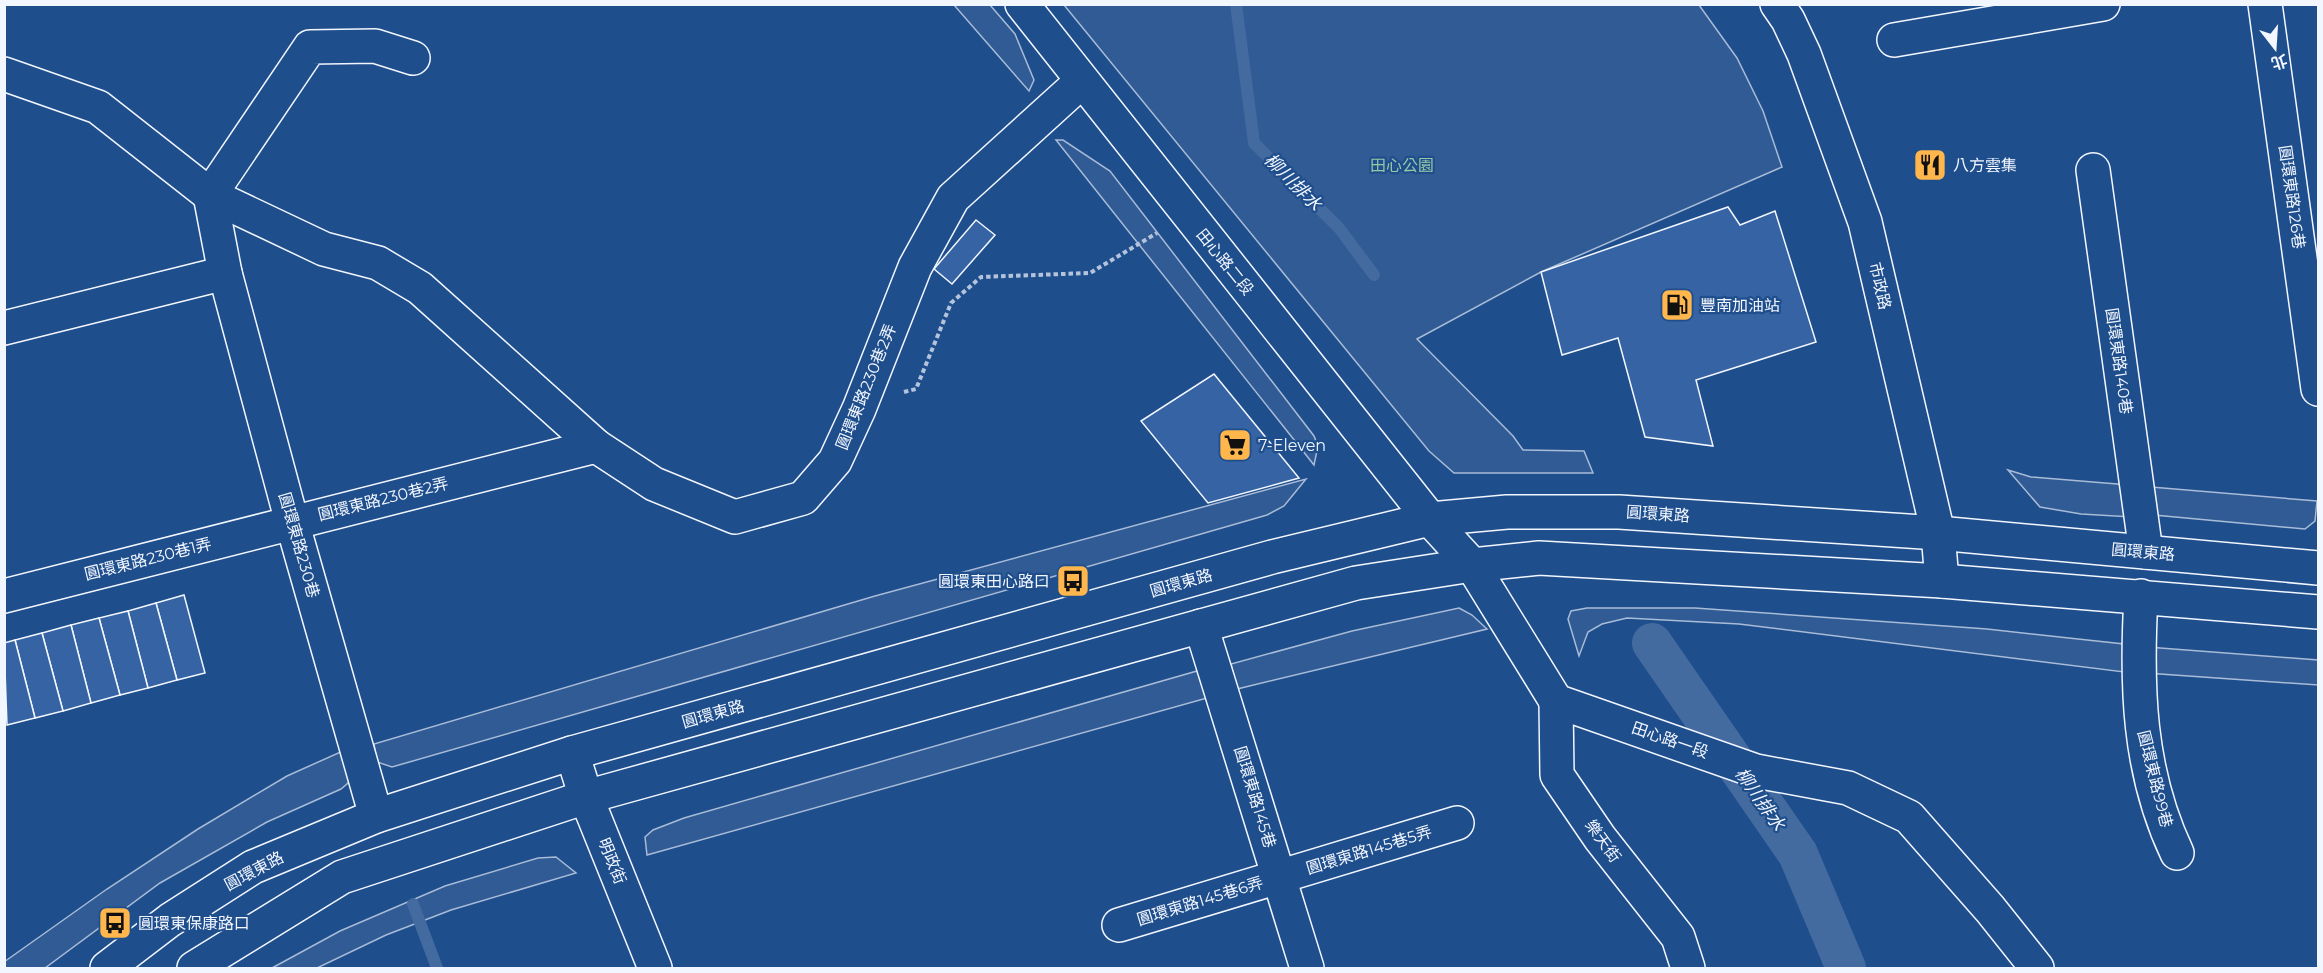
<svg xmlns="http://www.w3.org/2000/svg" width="2323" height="973" viewBox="0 0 2323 973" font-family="Montserrat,'Noto Sans TC',sans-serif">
<rect width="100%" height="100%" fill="#1f4e8c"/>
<g fill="#305b95" stroke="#a8bbd7" stroke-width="1.5">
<path d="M954,5H990L1015,34L1034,80L1029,91Z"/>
<path d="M1064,5H1699L1737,58L1763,111L1782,167L1541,272L1417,339L1513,436L1523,450L1584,451L1593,473H1454L1429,451Z"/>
<path d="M1056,140H1063L1110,171L1314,436L1318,446L1314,465Z"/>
<path d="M2008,470L2031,477L2129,485L2132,517L2081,514L2040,507Z"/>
<path d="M1306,479L1284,506L1267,515L392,767L377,762L374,744L875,596Z"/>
<path d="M2151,487L2317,501L2315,521L2305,529L2154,515Z"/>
<path d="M1459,608L1472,615L1487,629L1237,689L1231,664L1352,631Z"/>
<path d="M1587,608H1695L1987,629L2133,645L2132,673L1739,624L1627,618L1602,624L1588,632L1579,656L1568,619L1571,611Z"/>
<path d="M2147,647L2318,660V685L2146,673Z"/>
<path d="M1197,671L1207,698L647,855L645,837L653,830L684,818Z"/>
<path d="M345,750L355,777L341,789L267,822L160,883L45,968H5L4,962L107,889L198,829L287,776Z"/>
<path d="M556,857L576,873L451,910L386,935L317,968H272L340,931L445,886L538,858Z"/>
</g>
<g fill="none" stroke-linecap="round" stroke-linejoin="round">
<g stroke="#446ba0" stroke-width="12">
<path d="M1236,4L1254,143L1339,228L1374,275"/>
<path d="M413,904L437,968"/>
</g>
<path stroke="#446ba0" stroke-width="40" d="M1652,643L1798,854L1846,968"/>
</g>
<g fill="#3563a3" stroke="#f2f6ff" stroke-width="1.5">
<path d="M1728,207L1740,225L1775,211L1816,342L1696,380L1713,446L1645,437L1618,338L1562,355L1541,272Z"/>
<path d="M976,220L995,235L952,284L934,269Z"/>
<path d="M1214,374L1299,478L1208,503L1141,421Z"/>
<path d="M184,595L205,673L177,680L156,603Z"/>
<path d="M156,603L177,680L148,688L128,611Z"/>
<path d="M128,611L148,688L120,695L99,618Z"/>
<path d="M99,618L120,695L91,703L71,625Z"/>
<path d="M71,625L91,703L63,711L42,633Z"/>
<path d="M42,633L63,711L35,718L15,640Z"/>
<path d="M15,640L35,718L7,725L4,643Z"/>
</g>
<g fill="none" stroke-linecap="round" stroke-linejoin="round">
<g stroke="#f2f6ff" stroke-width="36">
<g id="minor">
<path d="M1022,4L1430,519L1472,565L1556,701L1756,771L1848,788L1909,817L1990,909L2037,968"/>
<path d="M1777,4L1788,20L1804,54L1865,222L1938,533L1942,581"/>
<path d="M2265,4L2318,389"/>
<path d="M1894,40L2103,4"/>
<path d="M4,74L98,107L210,195L324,249L378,263L420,288L596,446"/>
<path d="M2093,170L2146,552"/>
<path d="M210,195L225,273L292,522L376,816"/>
<path d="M210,195L310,47L375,46L413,58"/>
<path d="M4,328L225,273"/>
<path d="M4,596L596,446L654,484L735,517L803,498L835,461L859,409L915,267L953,198L1082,81"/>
<path d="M2141,596C2136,685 2138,771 2177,853"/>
<path d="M1201,626L1307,968"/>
<path d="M1556,701L1557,775L1600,838L1678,937L1688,968"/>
<path d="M572,753L586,797L655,968"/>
<path d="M1119,925L1457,823"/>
</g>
</g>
<g stroke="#f2f6ff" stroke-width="36">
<g id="major">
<path d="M107,968L170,920L253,867L376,816L572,753L1272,557L1430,519L1507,512H1619L1938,533L2318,568"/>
<path d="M194,968L342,877L586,797L1356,583L1472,565L1539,558L1942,581L2318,612"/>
</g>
</g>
<path stroke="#b3c4dc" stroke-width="4" stroke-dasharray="4.5 3" stroke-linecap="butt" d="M904,392L916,389L951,303L981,277L1090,273L1157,233"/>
<use href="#minor" stroke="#1f4e8c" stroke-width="33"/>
<use href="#major" stroke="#1f4e8c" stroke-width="33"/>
</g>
<defs>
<g id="restaurant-square" transform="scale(1.725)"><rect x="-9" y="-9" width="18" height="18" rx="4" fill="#ffb74d" stroke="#1f4e8c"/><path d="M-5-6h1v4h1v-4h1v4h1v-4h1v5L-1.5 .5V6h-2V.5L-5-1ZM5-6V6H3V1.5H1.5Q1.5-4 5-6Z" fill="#111"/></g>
<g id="fuel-square" transform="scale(1.725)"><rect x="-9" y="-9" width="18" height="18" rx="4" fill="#ffb74d" stroke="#1f4e8c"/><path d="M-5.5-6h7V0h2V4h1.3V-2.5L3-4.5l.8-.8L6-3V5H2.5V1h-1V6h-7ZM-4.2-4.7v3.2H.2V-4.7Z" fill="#111"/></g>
<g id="supermarket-square" transform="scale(1.725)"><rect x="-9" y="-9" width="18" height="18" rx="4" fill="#ffb74d" stroke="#1f4e8c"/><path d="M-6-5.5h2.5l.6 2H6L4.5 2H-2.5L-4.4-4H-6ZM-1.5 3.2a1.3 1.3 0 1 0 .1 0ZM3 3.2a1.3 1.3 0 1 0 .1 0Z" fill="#111"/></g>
<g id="bus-square" transform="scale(1.725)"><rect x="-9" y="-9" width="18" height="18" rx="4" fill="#ffb74d" stroke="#1f4e8c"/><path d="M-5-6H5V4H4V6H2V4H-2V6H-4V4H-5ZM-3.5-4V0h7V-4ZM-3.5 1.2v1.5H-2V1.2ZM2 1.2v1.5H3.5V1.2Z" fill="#111"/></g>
</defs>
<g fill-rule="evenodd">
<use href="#restaurant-square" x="1930" y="165"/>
<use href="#fuel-square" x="1677" y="305"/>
<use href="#supermarket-square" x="1235" y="445"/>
<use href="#bus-square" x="1073" y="581"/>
<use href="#bus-square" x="115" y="923"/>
</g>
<g text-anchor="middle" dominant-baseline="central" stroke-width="4.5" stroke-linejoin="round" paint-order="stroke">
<g font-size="16" fill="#97c8a6" stroke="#1f4e8c">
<text x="1402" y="165">田心公園</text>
</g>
<g font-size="16" fill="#f2f6ff" stroke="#1f4e8c" text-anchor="start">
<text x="1953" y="165">八方雲集</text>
<text x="1700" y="305">豐南加油站</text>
<text x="1258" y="445">7-Eleven</text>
<text x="1050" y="581" text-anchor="end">圓環東田心路口</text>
<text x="138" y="923">圓環東保康路口</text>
</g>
<g font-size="16" fill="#f2f6ff" stroke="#1f4e8c">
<text transform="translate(2292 197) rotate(82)">圓環東路126巷</text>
<text transform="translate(1225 262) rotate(51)">田心路二段</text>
<text transform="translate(1880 286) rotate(77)">市政路</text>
<text transform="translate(2119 361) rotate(82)">圓環東路140巷</text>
<text transform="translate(866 387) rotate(-68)">圓環東路230巷2弄</text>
<text transform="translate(383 499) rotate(-14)">圓環東路230巷2弄</text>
<text transform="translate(1658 514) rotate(4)">圓環東路</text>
<text transform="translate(299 545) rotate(74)">圓環東路230巷</text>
<text transform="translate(2143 552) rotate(5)">圓環東路</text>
<text transform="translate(148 559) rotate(-14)">圓環東路230巷1弄</text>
<text transform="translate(1181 583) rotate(-16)">圓環東路</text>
<text transform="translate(713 714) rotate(-16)">圓環東路</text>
<text transform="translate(1670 740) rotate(19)">田心路一段</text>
<text transform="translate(2155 779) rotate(76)">圓環東路99巷</text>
<text transform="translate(1255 797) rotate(73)">圓環東路145巷</text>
<text transform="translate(1603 841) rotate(54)">樂天街</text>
<text transform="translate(1369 850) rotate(-17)">圓環東路145巷5弄</text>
<text transform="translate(612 861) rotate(68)">明政街</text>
<text transform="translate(254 871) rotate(-28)">圓環東路</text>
<text transform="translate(1200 901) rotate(-17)">圓環東路145巷6弄</text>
</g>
<g font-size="18" font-style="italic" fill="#f2f6ff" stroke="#1f4e8c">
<text transform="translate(1293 182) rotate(45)">柳川排水</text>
<text transform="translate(1760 799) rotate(55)">柳川排水</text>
</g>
</g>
<rect width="2323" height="973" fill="none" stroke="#f2f6ff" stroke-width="12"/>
<g transform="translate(2275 48) rotate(163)" stroke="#1f4e8c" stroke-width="4.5" paint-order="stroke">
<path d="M0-4.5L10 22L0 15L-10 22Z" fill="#f2f6ff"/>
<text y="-9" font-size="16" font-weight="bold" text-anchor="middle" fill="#f2f6ff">北</text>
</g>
</svg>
